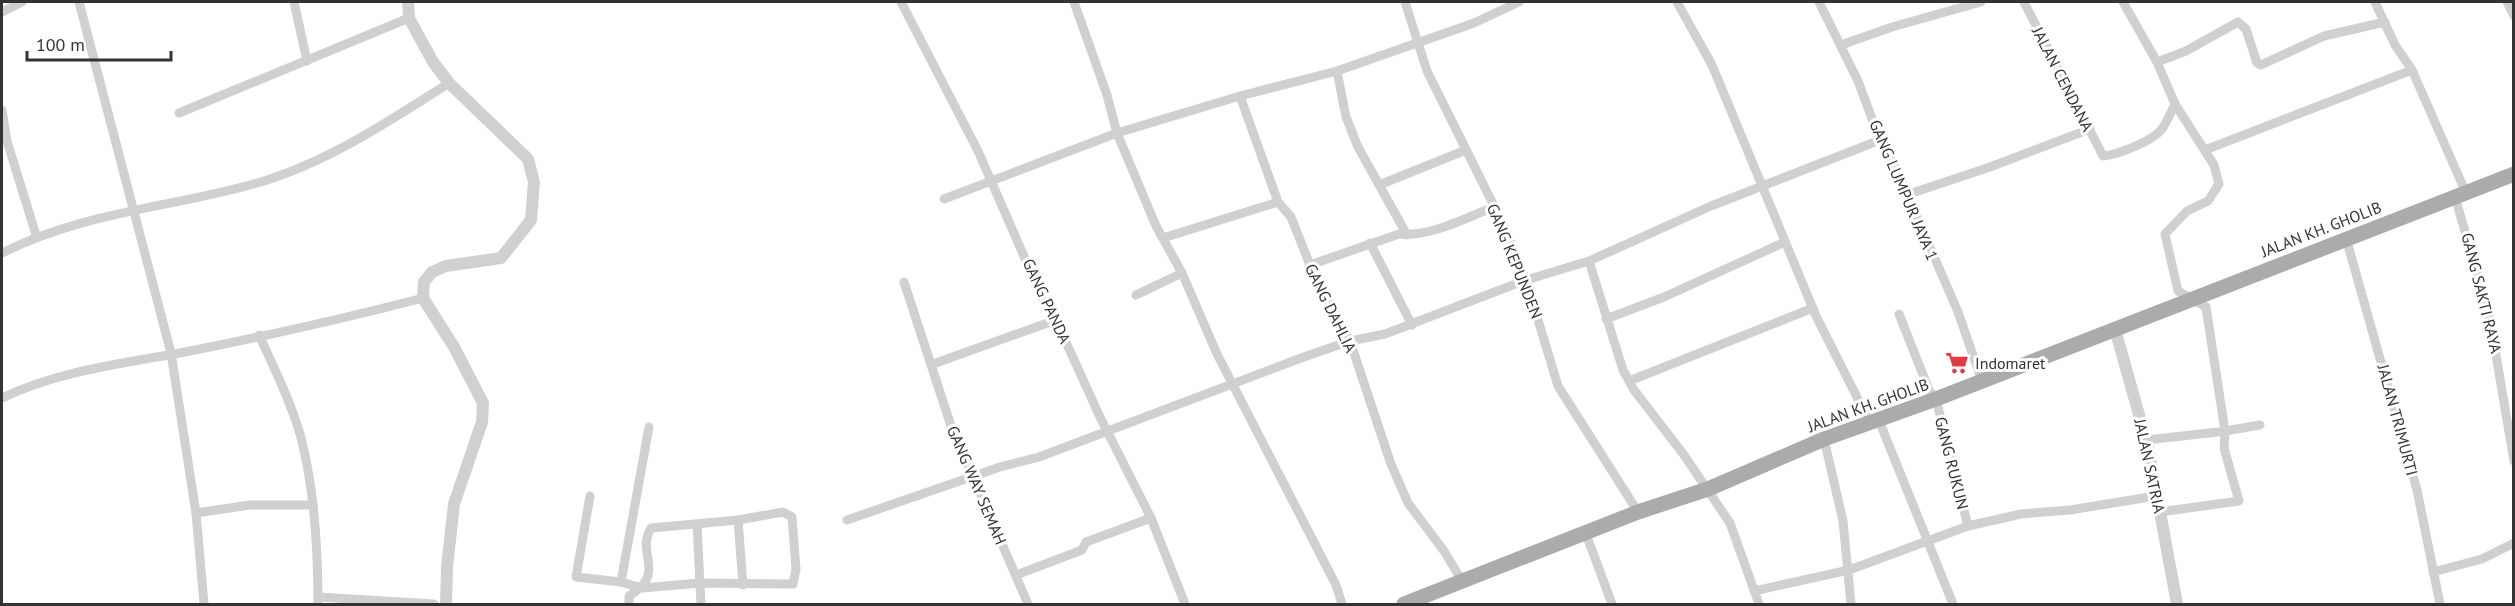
<svg xmlns="http://www.w3.org/2000/svg" width="2515" height="606" viewBox="0 0 2515 606" font-family="'PT Sans',sans-serif">
<rect width="100%" height="100%" fill="#fff"/>
<g fill="none" stroke-linecap="round" stroke-linejoin="round">
<g stroke="#d0d0d0" stroke-width="9">
<path d="M79,2L171,353L196,513L204,604"/>
<path d="M294,2L307,61"/>
<path d="M901,2L978,151L1047,309L1056,320L1099,415L1151,518L1185,604"/>
<path d="M1074,2L1107,95L1117,133L1156,226L1182,273L1217,354L1336,585L1342,604"/>
<path d="M1405,2L1427,71L1505,228L1526,280L1558,386L1638,512"/>
<path d="M1677,2L1712,65L1816,316L1870,423"/>
<path d="M1819,2L1858,81L1880,140L1895,166L1958,312L1982,381"/>
<path d="M2024,2L2103,156C2117,155 2153,141 2162,129C2167,122 2171,112 2175,104"/>
<path d="M2123,2L2157,62L2175,104L2214,165L2219,184L2208,201L2187,211L2165,234L2178,291L2206,307L2225,431L2224,448L2239,501L2160,512"/>
<path d="M2375,2L2395,45L2412,70L2466,193"/>
<path d="M2507,2L2514,16"/>
<path d="M2,12L22,2"/>
<path d="M1841,45L1892,27L1981,2"/>
<path d="M2157,62L2186,51L2238,22L2246,29L2257,63L2261,65L2324,36L2385,22"/>
<path d="M1337,71L1346,117L1358,147L1407,235"/>
<path d="M1240,96L1278,202L1291,217L1310,265L1350,341L1391,464L1408,503L1444,551L1462,581"/>
<path d="M2,110L7,141L36,235"/>
<path d="M179,113L409,18"/>
<path d="M2205,150L2412,70"/>
<path d="M1379,185L1466,150"/>
<path d="M1906,195L1990,167L2090,129"/>
<path d="M2455,197L2489,314L2514,461"/>
<path d="M944,199L1117,133L1240,96L1337,71L1474,23L1519,2"/>
<path d="M1163,238L1278,202"/>
<path d="M2346,238L2417,490L2440,604"/>
<path d="M1370,243L1412,325"/>
<path d="M2,253C85,211 177,207 264,181C331,160 391,120 449,83"/>
<path d="M1589,261L1623,370L1634,390L1684,455L1730,523L1759,604"/>
<path d="M1310,265L1399,234C1431,237 1465,218 1494,207"/>
<path d="M904,282L951,426L1028,604"/>
<path d="M1136,295L1182,273"/>
<path d="M1899,314L1929,390L1936,399L1968,526"/>
<path d="M1606,319L1664,297L1785,242"/>
<path d="M259,335C274,368 290,400 300,434C315,489 318,548 318,604"/>
<path d="M933,364L1056,320"/>
<path d="M1629,381L1813,308"/>
<path d="M2,398C65,368 132,363 200,349C275,334 350,317 423,298"/>
<path d="M1882,428L1953,604"/>
<path d="M2225,431L2260,425"/>
<path d="M1824,439L1843,521L1851,604"/>
<path d="M2146,440L2218,432"/>
<path d="M590,496L576,577L621,582L642,588L700,583L793,584L796,569L792,517L783,512L738,520L651,528C635,555 668,572 629,596V604"/>
<path d="M196,513L250,505H313"/>
<path d="M738,520L743,585"/>
<path d="M847,520L1000,467L1039,457L1301,358L1350,341L1385,334L1526,280L1589,261L1711,206L1880,140"/>
<path d="M697,525L701,604"/>
<path d="M1586,534L1612,604"/>
<path d="M2433,572L2482,559L2514,543"/>
<path d="M1016,575L1082,550L1086,542L1151,518"/>
<path d="M621,582L649,427"/>
<path d="M1754,591L1849,570L1968,526L2021,514L2070,510L2156,496"/>
<path d="M318,597L434,604"/>
</g>
<g stroke="#d0d0d0" stroke-width="12">
<path d="M408,2L409,18L433,62L449,83L528,159L534,182L531,220L501,258L446,266L432,272L424,282L423,298L454,347L483,403L482,422L454,504L447,567L446,604"/>
<path d="M2115,329L2148,447L2177,604"/>
</g>
<path stroke="#ababab" stroke-width="15" d="M1404,604L1638,512L1708,489L1824,439L1936,399L2514,174"/>
</g>
<defs>
<g id="supermarket-bare" transform="scale(1.8)"><path d="M-6-5.5h2.5l.6 2H6L4.5 2H-2.5L-4.4-4H-6ZM-1.5 3.2a1.3 1.3 0 1 0 .1 0ZM3 3.2a1.3 1.3 0 1 0 .1 0Z" fill="#e63946" stroke="#fff" stroke-width="2.5" paint-order="stroke"/></g>
</defs>
<g fill-rule="evenodd">
<use href="#supermarket-bare" x="1957" y="363"/>
</g>
<g text-anchor="middle" dominant-baseline="central" stroke-width="6" stroke-linejoin="round" paint-order="stroke">
<g font-size="16" fill="#333" stroke="#fff">
<text transform="translate(2063 79) rotate(63)">JALAN CENDANA</text>
<text transform="translate(1904 190) rotate(67)">GANG LUMPUR JAYA 1</text>
<text transform="translate(2321 229) rotate(-21)">JALAN KH. GHOLIB</text>
<text transform="translate(1515 261) rotate(68)">GANG KEPUNDEN</text>
<text transform="translate(2482 293) rotate(76)">GANG SAKTI RAYA</text>
<text transform="translate(1047 301) rotate(65)">GANG PANDA</text>
<text transform="translate(1331 308) rotate(64)">GANG DAHLIA</text>
<text transform="translate(1868 405) rotate(-20)">JALAN KH. GHOLIB</text>
<text transform="translate(2398 420) rotate(75)">JALAN TRIMURTI</text>
<text transform="translate(1952 463) rotate(76)">GANG RUKUN</text>
<text transform="translate(2150 466) rotate(78)">JALAN SATRIA</text>
<text transform="translate(977 485) rotate(67)">GANG WAY SEMAH</text>
</g>
<g font-size="16" fill="#333" stroke="#fff" text-anchor="start">
<text x="1975" y="363">Indomaret</text>
</g>
</g>
<rect width="2515" height="606" fill="none" stroke="#333333" stroke-width="6"/>
<path d="M27 51v9h144v-9" fill="none" stroke="#333333" stroke-width="3"/>
<text x="36" y="51" font-size="18" fill="#333333" stroke="#ffffff" stroke-width="4.5" paint-order="stroke">100 m</text>
</svg>
